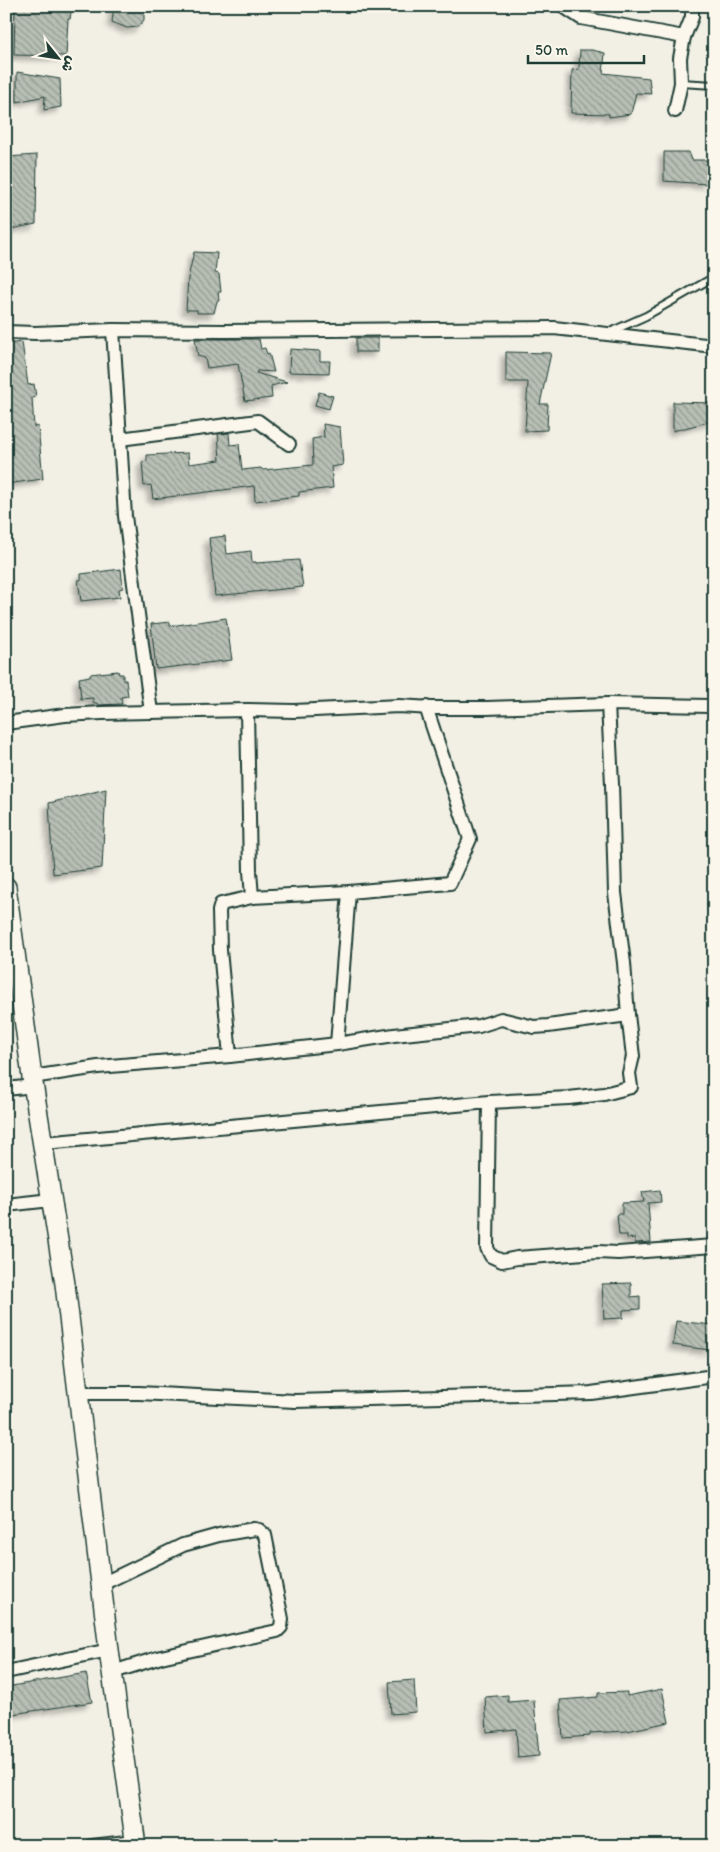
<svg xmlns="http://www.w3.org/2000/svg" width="720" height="1852" viewBox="0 0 720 1852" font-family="Itim,'Playpen Sans Arabic',sans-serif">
<defs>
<pattern id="building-back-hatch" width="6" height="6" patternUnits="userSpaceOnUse" patternTransform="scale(1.25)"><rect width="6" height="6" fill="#b7beb3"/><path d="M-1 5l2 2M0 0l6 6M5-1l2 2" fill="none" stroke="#949c92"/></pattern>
<filter id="shadow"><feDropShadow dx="-4.5" dy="4.5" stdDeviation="2.5" flood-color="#0004"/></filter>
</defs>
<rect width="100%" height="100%" fill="#f2f0e5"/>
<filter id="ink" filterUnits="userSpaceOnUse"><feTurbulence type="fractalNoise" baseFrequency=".02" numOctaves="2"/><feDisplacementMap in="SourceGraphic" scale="10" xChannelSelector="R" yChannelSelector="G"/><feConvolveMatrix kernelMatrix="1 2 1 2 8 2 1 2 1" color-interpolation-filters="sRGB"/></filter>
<g filter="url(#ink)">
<g fill="url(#building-back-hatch)" stroke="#1f3d34" filter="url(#shadow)">
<path d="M15,6H72L70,19H68L66,56L14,55Z"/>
<path d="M114,6H144V20L138,27L127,28L112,22Z"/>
<path d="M580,50H592L605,53L603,73L649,78L651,94L636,93L631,114L609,117V114L571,113L572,70L579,69Z"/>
<path d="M17,72L60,79L61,107L44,110L45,96L17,102Z"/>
<path d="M664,152H689L692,160H709L707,184L664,181Z"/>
<path d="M37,155L36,224L6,230V157Z"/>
<path d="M194,252L217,253L215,273L219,274L221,292H218L219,301H217L214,313H197V310H186L188,278Z"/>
<rect x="356" y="338" width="22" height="14"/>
<path d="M195,339H259L261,349L265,348L267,354L269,353L274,372L257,371L256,373L287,382L271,386L272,398L245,401L238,364L207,368L205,358L198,356Z"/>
<path d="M22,342L28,385L34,384L36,397L32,398L34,427L38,426L43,479L6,484V344Z"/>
<path d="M290,349L320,351V361H330L329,373L289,372Z"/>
<path d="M506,352L551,353L540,404H548L547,430L525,431L528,382H506Z"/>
<path d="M319,392L333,396L329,409L315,405Z"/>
<path d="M673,402L714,403L712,421L673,431Z"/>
<path d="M323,424L340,427L343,465L331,467L333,488L299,492V496L255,501L254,486L153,499L151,485L144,486L142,462L147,461V455L188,453L189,464L220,460L218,434L229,433L230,445L239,444L242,470L261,468L263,470L313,465L312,439L324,437Z"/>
<path d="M225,536L227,554L251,551L252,562H256V563L299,560L303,587L215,596L209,538Z"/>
<path d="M121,569L123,588L119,589L120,597L81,601L78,580H81V574Z"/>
<path d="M226,618L232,660L156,669L151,624L170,622V626Z"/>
<path d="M118,671L119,674H123V680H126L128,696L121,697L122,704L98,705L97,703H93V698L81,699L79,678L90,676V674Z"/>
<path d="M106,789L102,868L53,874L49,803Z"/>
<path d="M660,1190L661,1202L648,1203L651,1242L635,1243V1238L627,1239V1235H619L617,1214H622V1203L644,1202L642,1192Z"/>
<path d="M631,1283V1297L640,1296V1309L623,1310V1318L604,1319L602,1284Z"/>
<path d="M676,1321L713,1325L709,1350L673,1345Z"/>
<path d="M86,1673L92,1702L6,1715V1687Z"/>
<path d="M414,1680L416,1712L391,1714L389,1682Z"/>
<path d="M662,1689L669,1722L627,1731L590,1733V1736L563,1738L560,1700L598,1697V1693L627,1692V1696Z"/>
<path d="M508,1695V1702L534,1700L539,1756L518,1758L516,1729L487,1732L485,1697Z"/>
</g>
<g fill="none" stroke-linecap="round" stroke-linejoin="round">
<g stroke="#1f3d34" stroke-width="10">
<g id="lane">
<path d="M681,83L714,85"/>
<path d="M610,332L646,316L714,277"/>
</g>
</g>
<g stroke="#1f3d34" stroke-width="16">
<g id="street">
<path d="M563,6L581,18L684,37"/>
<path d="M675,111L681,83L680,58L684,37L692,17V6"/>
<path d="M113,330L125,516L151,712"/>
<path d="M6,332L35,333L113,330L224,331L554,328L714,346"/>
<path d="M120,439L258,421L289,444"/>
<path d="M247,710L250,871L252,897"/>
<path d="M6,723L65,715L102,713L247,710L294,711L399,706L431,708H487L608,704L709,706"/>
<path d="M337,1044L349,892"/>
<path d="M230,1056L220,950L219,911L221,904L252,897L349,892L450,883L470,839L426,707"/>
<path d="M32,1077L98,1067L230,1056L337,1044L394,1035L479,1026L501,1019L534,1027L548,1026L628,1015L624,963L615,893L612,784L608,704"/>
<path d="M6,1089L34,1086"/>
<path d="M489,1102L487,1248L491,1256L502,1261L517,1258L598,1252L618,1253L714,1246"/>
<path d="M44,1143L489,1102L569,1098L604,1094L631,1087L629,1073L633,1056L628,1015"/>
<path d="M6,1205L51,1200"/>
<path d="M78,1393H139L295,1401L591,1393L714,1376"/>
<path d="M102,1584L183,1545L219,1535L254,1529L259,1530L265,1535L282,1619L281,1627L277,1631L161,1657L113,1672"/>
<path d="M6,1672L109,1650"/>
<path d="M92,1846L135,1841"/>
<path d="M476,1846H486"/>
</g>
</g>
<g stroke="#1f3d34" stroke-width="22">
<path id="secondary" d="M6,887L32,1077L65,1284L109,1650L136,1846"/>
</g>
<use href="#lane" stroke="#fbf7ec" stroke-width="6"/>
<use href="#street" stroke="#fbf7ec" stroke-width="12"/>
<use href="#secondary" stroke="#fbf7ec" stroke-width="19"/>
</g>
</g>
<rect width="720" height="1852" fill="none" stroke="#fbf7ec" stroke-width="25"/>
<rect x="12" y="12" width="695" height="1827" fill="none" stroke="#1f3d34" stroke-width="2" filter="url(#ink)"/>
<g transform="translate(58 58) rotate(120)" stroke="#fbf7ec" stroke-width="4" paint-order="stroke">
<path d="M0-4L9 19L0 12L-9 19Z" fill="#1f3d34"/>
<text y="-8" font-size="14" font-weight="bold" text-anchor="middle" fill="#1f3d34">ش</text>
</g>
<path d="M528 55v8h116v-8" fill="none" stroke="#1f3d34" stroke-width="2.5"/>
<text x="535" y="55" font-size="15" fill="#1f3d34" stroke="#fbf7ec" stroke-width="4" paint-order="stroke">50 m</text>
</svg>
